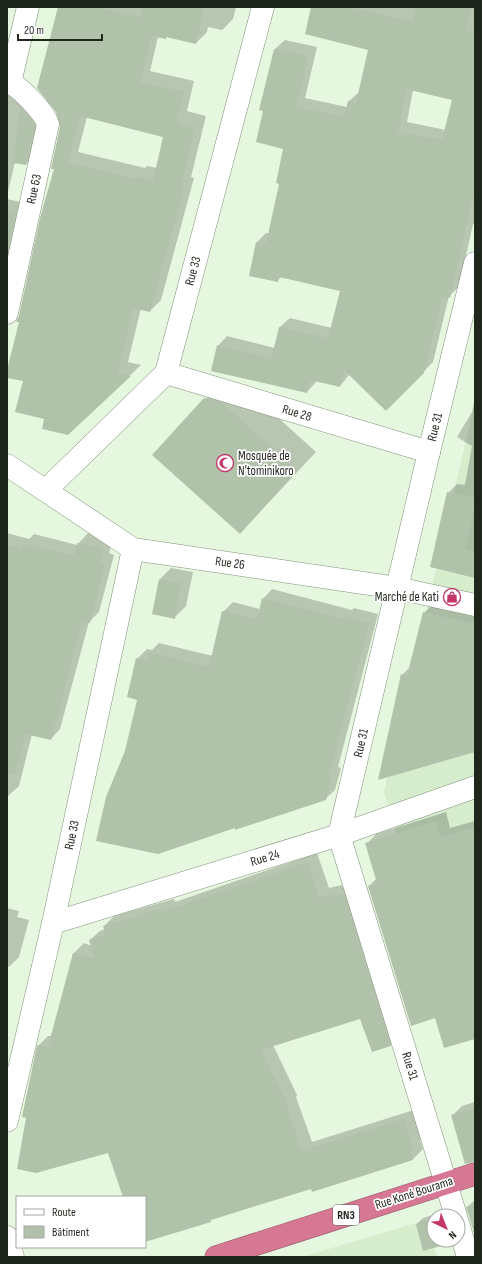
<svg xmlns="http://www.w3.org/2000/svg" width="482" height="1264" viewBox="0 0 482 1264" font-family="'Sofia Sans Condensed',sans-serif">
<rect width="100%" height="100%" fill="#e5f7de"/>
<g fill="#d5eccd">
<path d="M475,402V949L433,960L384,792Z"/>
<path d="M426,1220L437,1257H302Z"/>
</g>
<g fill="#0003" fill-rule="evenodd">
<path d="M58,7H236L233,19L222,30L208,27L207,32L196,43L167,37L165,38L158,37L150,71L194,81L187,111L206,116L191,177L194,178L161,300L150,311L141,308L128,362L141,365L67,434L45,418L55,168L61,126ZM87,117L164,137L157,168L147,166L145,168L78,152Z"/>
<path d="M312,7H475V224H473L459,287L449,296L433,362L386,410L350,374L340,386L317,381L307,392L218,346L227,336L275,348L280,327L290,318L332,328L341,290L282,276L277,281L257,242L266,233H269L280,183L284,148L275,49L285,40L317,47L305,98L347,107L349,101L359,92L370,49ZM413,90L453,100L446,130L407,122Z"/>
<path d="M7,90L44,116L35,155L26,164L15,162L7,196Z"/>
<path d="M7,199L25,203L7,285Z"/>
<path d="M224,379L241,384L316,452L240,533L154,455Z"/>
<path d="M475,397V577L448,493L457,484L465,485L472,446L457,437L472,412Z"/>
<path d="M7,533L29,539L34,534L77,545L88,533L113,539L109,553L114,555L99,612L89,622L60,729L51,739L32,734L19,786L8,796L7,800Z"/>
<path d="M171,568L193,572L186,606L174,618L160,579Z"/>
<path d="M272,589L352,610L354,608L378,614L338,767L341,768L335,790L325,799L126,751L139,699L137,659L147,649L152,650L159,643L213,656L223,612L233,602L260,609L263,599Z"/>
<path d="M434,603L475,612V750L402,675L411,666L424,613Z"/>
<path d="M446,812L450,828L475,821V1038L435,1017L369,886L377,878L367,844L376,834Z"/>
<path d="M317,853L329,888L342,885L343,888L354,884L400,1035L390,1045L361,1018L273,1045L297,1095L296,1097L312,1142L414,1110L423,1138L420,1141L423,1149L413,1159L313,1191L312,1188L239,1210L145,1241V1197H124L108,1152L38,1046L48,1036H52L74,953L84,943L92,946L90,940L100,931L105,929L104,926L114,916L174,899L175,902Z"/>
<path d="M7,908L19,911L17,917L29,920L19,957L9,967L7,966Z"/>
<path d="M475,1102V1136L452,1116L462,1106Z"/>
<path d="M475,1200V1233L467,1207Z"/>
<path d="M449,1210L450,1216H434V1240H453L424,1250L417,1224L423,1218Z"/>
</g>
<g fill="#b0c2aa" fill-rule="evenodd">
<path d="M58,7H98L140,17L142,7H204L196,44L166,37V39L151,36L140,82L184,92L177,122L195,127L181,188L184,189L150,312L133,308L118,373L131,376L68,435L42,429L44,419L15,412L23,381L7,378V370L19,322H16L19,316L40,218L54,169H51L60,127L56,112L37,88ZM80,116L163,137L153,181L135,176V179L68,163Z"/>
<path d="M311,7H347L409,21H413L416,7H472L466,30L475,32V186L450,298L442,296L424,373L386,411L344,370L340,387L310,380L307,393L211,371L217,345L269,358L270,355L272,356L279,327L328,338L340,291L279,277L278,282L249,276L256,242L266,244L279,184L276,183L283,149L256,142L263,111L259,110L274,49L308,56L296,107L344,117L348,101L356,103L368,50L305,34ZM406,89L452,100L442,140L398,132Z"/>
<path d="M20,107L35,126L26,165L13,163Z"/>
<path d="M7,210L16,213L7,254Z"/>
<path d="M204,398L222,403L297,471L240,534L152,455Z"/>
<path d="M447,492L475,497V506L466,549L475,551V578L430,567Z"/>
<path d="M77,543L103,549L100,563L105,564L90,623L82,622L51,740L25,734L15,774L7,773V545L22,549L23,544L74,556Z"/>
<path d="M159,579L181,583L175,619L152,614Z"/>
<path d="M262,598L344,619V616L369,623L329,776L332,777L326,800L235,830V828L158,854L96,841L106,797L125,751L137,700L127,697L136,658L147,661L149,652L209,667L222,611L257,620Z"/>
<path d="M423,612L475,624V752L378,780L401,674L407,676Z"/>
<path d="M436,821L440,837L475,827V1039L444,1048L435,1018L411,1026L368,886L377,883L365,843Z"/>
<path d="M308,862L319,898L333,894V897L344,894L391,1046L372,1052L360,1019L261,1050L288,1106H286L302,1151L404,1119L414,1149L410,1150L413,1160L312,1192L311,1189L259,1205L211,1220V1222L145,1242V1197H123L108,1153L36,1173L17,1169L26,1118L22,1117L37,1045L48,1047L73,953L95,959L89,940L106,935L103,926L164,908L165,911Z"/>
<path d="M475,1108V1162L465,1164L451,1115Z"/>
<path d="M475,1204V1236L466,1207Z"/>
<path d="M434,1218V1240H450L451,1243L423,1251L416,1224Z"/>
</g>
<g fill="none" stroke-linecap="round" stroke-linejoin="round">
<g stroke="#82937c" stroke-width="23">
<g id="street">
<path d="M7,82C19,85 44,112 48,124L7,313"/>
<path d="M10,83L28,7"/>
<path d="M166,373L429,452"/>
<path d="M7,465L133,549L397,588L475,605"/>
<path d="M46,490L166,373L263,7"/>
<path d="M53,923L339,835L475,787"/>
<path d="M7,1121L53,923L133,549"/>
<path d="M456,1216L339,835L429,452L475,263"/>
<path d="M458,1223L468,1257"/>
<path d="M7,1237L13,1257"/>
</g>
</g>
<g stroke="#965b69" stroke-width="23">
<path id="highway" d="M216,1257L475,1174"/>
</g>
<use href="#street" stroke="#fff" stroke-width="22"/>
<use href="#highway" stroke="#d67893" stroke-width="22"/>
</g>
<defs>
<g id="mosque-ring" transform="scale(0.9)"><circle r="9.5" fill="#fff" stroke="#c3376a" stroke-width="1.5"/><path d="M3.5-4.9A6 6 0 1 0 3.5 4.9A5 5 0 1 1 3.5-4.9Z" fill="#c3376a"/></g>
<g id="shop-ring" transform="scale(0.9)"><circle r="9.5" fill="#fff" stroke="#c3376a" stroke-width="1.5"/><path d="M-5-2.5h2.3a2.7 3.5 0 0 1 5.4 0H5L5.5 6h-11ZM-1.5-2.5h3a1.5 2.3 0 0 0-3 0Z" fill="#c3376a"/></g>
</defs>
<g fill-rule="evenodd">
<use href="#mosque-ring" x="225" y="463"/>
<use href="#shop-ring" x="452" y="597"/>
</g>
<g text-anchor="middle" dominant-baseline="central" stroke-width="3.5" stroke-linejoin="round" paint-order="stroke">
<rect fill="#fff" stroke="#626760" stroke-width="1" x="333" y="1205" width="26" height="20" rx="3"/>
<g font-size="12" font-weight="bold" fill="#1f261c">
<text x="346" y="1215">RN3</text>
</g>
<g font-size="13" fill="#1f261c" stroke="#fff">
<text transform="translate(34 189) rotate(-78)">Rue 63</text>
<text transform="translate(193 271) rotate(-75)">Rue 33</text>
<text transform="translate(297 413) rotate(17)">Rue 28</text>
<text transform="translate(435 427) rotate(-76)">Rue 31</text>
<text transform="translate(230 563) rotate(8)">Rue 26</text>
<text transform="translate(361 743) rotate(-77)">Rue 31</text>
<text transform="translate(72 835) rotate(-78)">Rue 33</text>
<text transform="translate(265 858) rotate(-17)">Rue 24</text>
<text transform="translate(410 1066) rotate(73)">Rue 31</text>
<text transform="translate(414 1193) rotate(-18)">Rue Koné Bourama</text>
</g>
<g font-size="13" fill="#1f261c" stroke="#fff" text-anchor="start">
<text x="238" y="456">Mosquée de<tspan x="238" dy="15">N'tominikoro</tspan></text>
<text x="439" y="597" text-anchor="end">Marché de Kati</text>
</g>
</g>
<rect width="482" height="1264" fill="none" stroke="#1f261c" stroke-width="16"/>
<rect x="16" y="1196" width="130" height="52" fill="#ffffff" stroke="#a5a8a4"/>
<rect x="24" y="1209" width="20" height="6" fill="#ffffff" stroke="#a5a8a4"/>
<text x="52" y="1216" font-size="12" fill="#1f261c">Route</text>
<rect x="24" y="1226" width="20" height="12" fill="#b0c2aa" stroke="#a5a8a4"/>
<text x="52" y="1236" font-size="12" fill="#1f261c">Bâtiment</text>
<g transform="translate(446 1228) rotate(137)"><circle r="19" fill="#ffffff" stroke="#a5a8a4"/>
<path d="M0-3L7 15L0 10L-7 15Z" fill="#c3376a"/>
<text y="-6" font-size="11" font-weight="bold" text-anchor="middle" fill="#1f261c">N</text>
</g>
<path d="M18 34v6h84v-6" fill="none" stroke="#1f261c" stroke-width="2"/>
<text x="24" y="34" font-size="12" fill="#1f261c" stroke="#ffffff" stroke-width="3" paint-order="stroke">20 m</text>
</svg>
